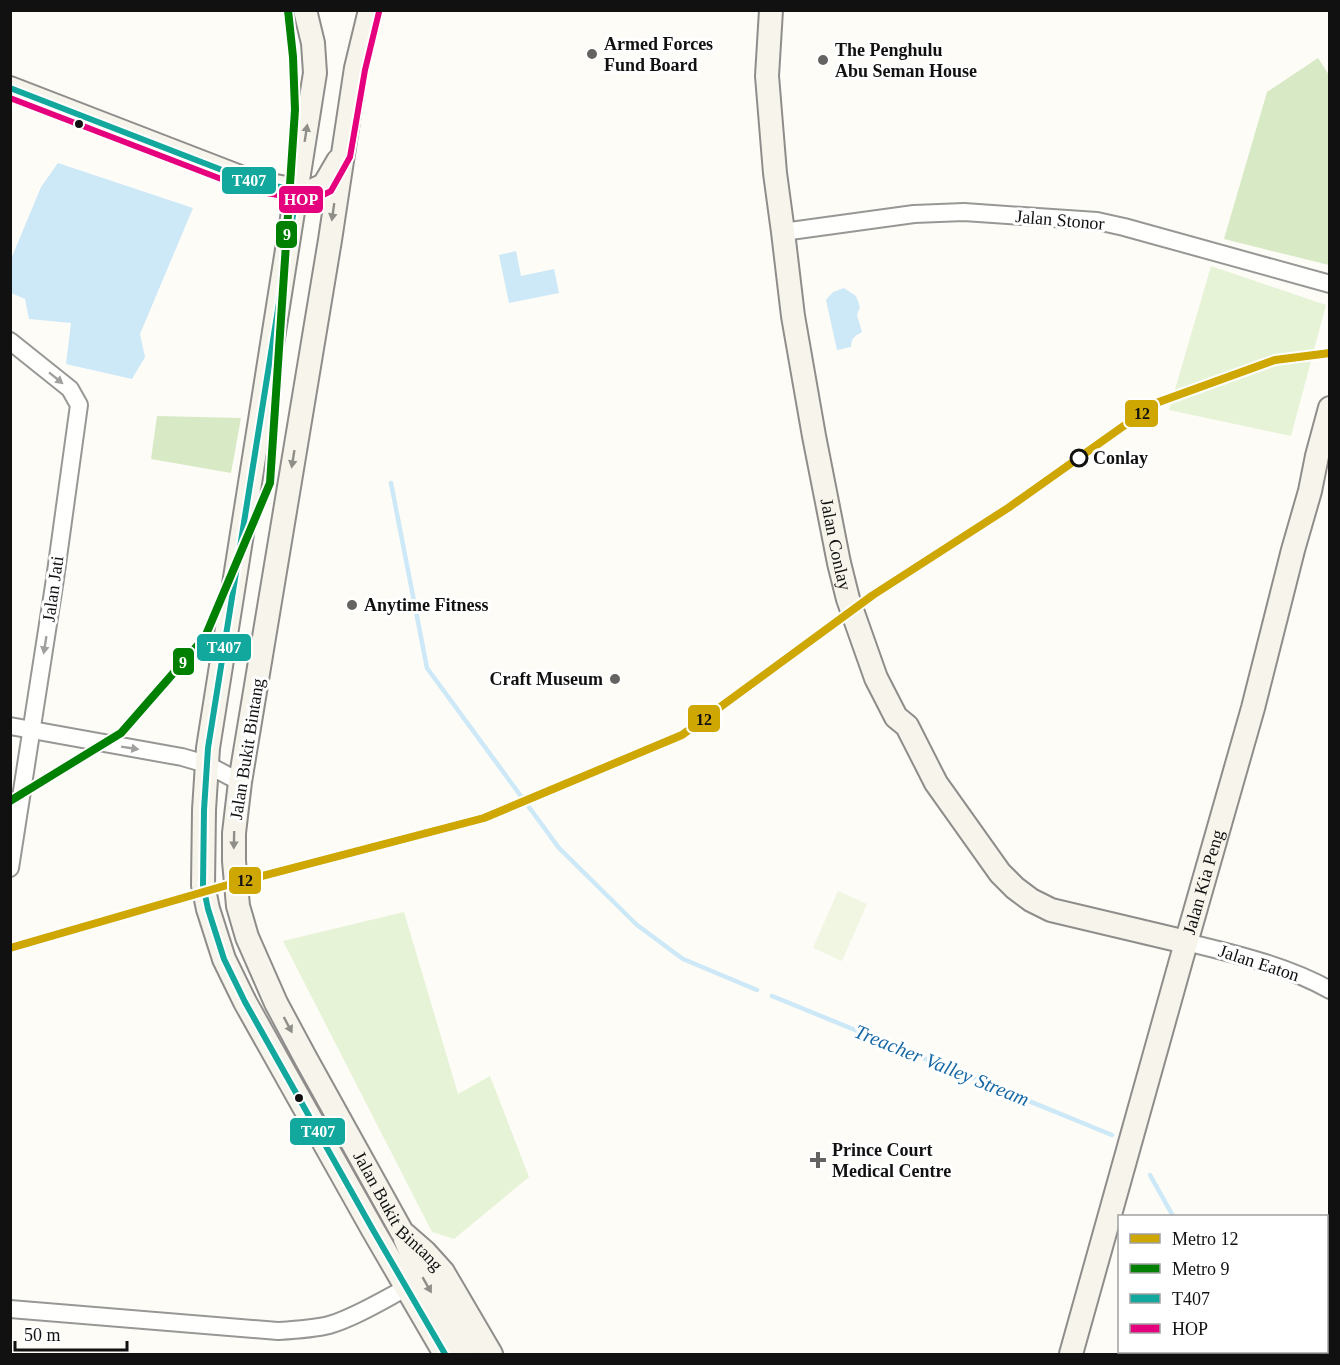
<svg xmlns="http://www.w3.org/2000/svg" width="1340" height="1365" viewBox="0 0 1340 1365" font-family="'Times New Roman',serif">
<rect width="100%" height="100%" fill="#fdfcf7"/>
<g fill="#e7f3d7">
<path d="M1211,266L1326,305L1291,436L1169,410Z"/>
<path d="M404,912L458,1094L490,1076L529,1177L454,1239L432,1232L283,941Z"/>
</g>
<g fill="#d8eac5">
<path d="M1318,58L1329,75V265L1224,239L1267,92Z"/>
<path d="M157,416L241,418L231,473L151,459Z"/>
</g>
<path fill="#f0f6e1" d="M838,891L867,904L842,961L813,948Z"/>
<g fill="#cde8f7">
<path d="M58,163L193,208L140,334L145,357L132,379L66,364L71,323L29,319L25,299L11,293V259L41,187Z"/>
<path d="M516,251L521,276L554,269L559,293L509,303L499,255Z"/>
<path d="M844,288L856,296L860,307L857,315L862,332C855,336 851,338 851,347L837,350L826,300L833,292Z"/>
</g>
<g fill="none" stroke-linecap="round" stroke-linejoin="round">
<g stroke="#cde8f7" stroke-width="4.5">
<path d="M391,483L427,668L559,848L637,925L683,959L757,990"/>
<path d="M772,996L1112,1135"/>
<path d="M1150,1175L1173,1216"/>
<path d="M1245,1352L1247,1354"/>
</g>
<g stroke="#979795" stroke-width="20">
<g id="street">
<path d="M783,232L914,214L964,212L1097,221L1124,227L1330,284"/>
<path d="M10,341L70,389L79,405L55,579L10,868"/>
<path d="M10,726L182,757L206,764L240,782"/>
<path d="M1186,942C1235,954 1285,965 1330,990"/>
<path d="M10,1309L278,1331C295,1330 313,1329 329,1325C354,1318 383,1300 406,1288"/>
</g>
</g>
<g stroke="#8e8d8b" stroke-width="26">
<g id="secondary">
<path d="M305,10L313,43L315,73L208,748L204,810L203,885L208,909L224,959L245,1002L373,1230L445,1354"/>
<path id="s1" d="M370,10L356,68L330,240L240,782L234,833V861L238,906L247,937L276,1003L306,1059L402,1232L425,1252L443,1272L491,1354"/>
<path id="s2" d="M771,10L767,76L775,173L783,232L793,316L814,436L839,563L848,599L876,678L896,717L907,726L936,783L1000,873L1015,888L1031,900L1051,910L1186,942"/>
<path d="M10,88L253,182L309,192L324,185L338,161"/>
<path d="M405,1239L417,1267L467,1354"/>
<path id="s3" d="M1071,1354L1180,964L1253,708L1293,550L1310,491L1317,456L1330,408"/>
</g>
</g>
<use href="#street" stroke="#fffffe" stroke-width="16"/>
<use href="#secondary" stroke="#f6f4eb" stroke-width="22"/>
<g stroke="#fff" stroke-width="10">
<path id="bus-1" d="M10,88L253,182L297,190L208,748L204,810L203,885L208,909L224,959L245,1002L373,1230L445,1354"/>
</g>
<g stroke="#fff" stroke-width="10">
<path id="bus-2" d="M10,98L250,190L311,201L331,191L350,157L365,70L379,12"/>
</g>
<use href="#bus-1" stroke="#12a89d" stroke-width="6"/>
<use href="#bus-2" stroke="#e5007d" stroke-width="6"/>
<g stroke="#fff" stroke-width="12">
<path id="metro-1" d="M10,948L224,886L484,818L682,735L873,595L1008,508L1156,403L1275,360L1330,353"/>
</g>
<g stroke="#fff" stroke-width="12">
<path id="metro-2" d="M10,801L121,733L205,637L270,483L295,110L293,57L288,10"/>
</g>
<use href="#metro-1" stroke="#cfa703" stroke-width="8"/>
<use href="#metro-2" stroke="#008000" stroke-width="8"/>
</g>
<defs><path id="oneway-solid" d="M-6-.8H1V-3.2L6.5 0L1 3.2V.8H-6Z" transform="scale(1.5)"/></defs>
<g fill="#8f8e89">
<use href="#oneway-solid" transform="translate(306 133) rotate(-81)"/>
<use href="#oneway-solid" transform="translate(333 212) rotate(98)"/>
<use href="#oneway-solid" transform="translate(293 459) rotate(99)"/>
<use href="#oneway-solid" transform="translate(234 840) rotate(91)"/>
<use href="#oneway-solid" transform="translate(288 1025) rotate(62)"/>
<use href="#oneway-solid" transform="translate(427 1285) rotate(60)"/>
</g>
<g fill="#a0a09f">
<use href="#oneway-solid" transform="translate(56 378) rotate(39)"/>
<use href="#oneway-solid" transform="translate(45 645) rotate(99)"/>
<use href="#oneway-solid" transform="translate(130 748) rotate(9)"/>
</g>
<g fill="#646362" stroke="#fff" stroke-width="2">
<circle cx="592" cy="54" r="6"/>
<circle cx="823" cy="60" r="6"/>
<circle cx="352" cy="605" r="6"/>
<circle cx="615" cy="679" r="6"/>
<path d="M815 1151h6v6h6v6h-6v6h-6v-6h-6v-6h6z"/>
</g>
<g fill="#111" stroke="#fff" stroke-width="2">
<circle cx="79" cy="124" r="5"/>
<circle cx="299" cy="1098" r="5"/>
</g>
<circle fill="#fff" stroke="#111" stroke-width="3" cx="1079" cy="458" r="8"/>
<g text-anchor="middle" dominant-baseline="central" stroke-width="6" stroke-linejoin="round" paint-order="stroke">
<g font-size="18" font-weight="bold" fill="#111" stroke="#fff" text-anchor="start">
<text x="604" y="44">Armed Forces<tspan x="604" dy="21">Fund Board</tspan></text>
<text x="835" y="50">The Penghulu<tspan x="835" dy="21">Abu Seman House</tspan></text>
<text x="364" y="605">Anytime Fitness</text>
<text x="603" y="679" text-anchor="end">Craft Museum</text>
<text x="832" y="1150">Prince Court<tspan x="832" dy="21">Medical Centre</tspan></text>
</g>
<g font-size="18" fill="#111" stroke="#fff">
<text transform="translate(1060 220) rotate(5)">Jalan Stonor</text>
<text stroke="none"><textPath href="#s2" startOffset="540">Jalan Conlay</textPath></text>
<text transform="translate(53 589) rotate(-82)">Jalan Jati</text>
<text transform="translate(247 749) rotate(-81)">Jalan Bukit Bintang</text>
<text stroke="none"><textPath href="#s3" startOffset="490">Jalan Kia Peng</textPath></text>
<text transform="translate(1259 963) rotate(18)">Jalan Eaton</text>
<text stroke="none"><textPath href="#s1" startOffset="1254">Jalan Bukit Bintang</textPath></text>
</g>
<g font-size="18" font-weight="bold" fill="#111" stroke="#fff" text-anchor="start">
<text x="1093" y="458">Conlay</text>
</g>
<g font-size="20" font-style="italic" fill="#1768a6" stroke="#fff">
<text transform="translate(942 1065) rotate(22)">Treacher Valley Stream</text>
</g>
</g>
<g stroke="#fff" stroke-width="2">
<rect x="221" y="166" width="56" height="29" rx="6" fill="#12a89d"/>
<rect x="278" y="185" width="46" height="29" rx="6" fill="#e5007d"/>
<rect x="275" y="220" width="23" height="29" rx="6" fill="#008000"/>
<rect x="1124" y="399" width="35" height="29" rx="6" fill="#cfa703"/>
<rect x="196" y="633" width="56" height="29" rx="6" fill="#12a89d"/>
<rect x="172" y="647" width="23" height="29" rx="6" fill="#008000"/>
<rect x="687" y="704" width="34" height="29" rx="6" fill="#cfa703"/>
<rect x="228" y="866" width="34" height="29" rx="6" fill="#cfa703"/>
<rect x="289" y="1117" width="57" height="29" rx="6" fill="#12a89d"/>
</g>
<g font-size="16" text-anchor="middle" font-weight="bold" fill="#fff">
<text x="249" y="186">T407</text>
<text x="301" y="205">HOP</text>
<text x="287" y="240">9</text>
<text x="224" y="653">T407</text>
<text x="183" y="668">9</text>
<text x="318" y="1137">T407</text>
</g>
<g font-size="16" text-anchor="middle" font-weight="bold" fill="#111">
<text x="1142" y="419">12</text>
<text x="704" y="725">12</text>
<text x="245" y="886">12</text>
</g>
<rect width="1340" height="1365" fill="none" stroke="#111111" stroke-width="24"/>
<rect x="1118" y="1215" width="210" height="138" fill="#ffffff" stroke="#a0a0a0" stroke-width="1.5"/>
<rect x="1130" y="1234" width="30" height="9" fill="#cfa703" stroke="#a0a0a0" stroke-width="1.5"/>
<text x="1172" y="1245" font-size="18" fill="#111111">Metro 12</text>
<rect x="1130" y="1264" width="30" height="9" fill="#008000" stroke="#a0a0a0" stroke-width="1.5"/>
<text x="1172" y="1275" font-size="18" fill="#111111">Metro 9</text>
<rect x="1130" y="1294" width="30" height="9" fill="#12a89d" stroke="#a0a0a0" stroke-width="1.5"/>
<text x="1172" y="1305" font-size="18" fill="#111111">T407</text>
<rect x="1130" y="1324" width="30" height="9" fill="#e5007d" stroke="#a0a0a0" stroke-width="1.5"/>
<text x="1172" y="1335" font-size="18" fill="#111111">HOP</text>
<path d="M15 1341v9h112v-9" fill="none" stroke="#111111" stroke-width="3"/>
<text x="24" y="1341" font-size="18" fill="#111111" stroke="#ffffff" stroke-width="4.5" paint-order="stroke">50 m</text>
</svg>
